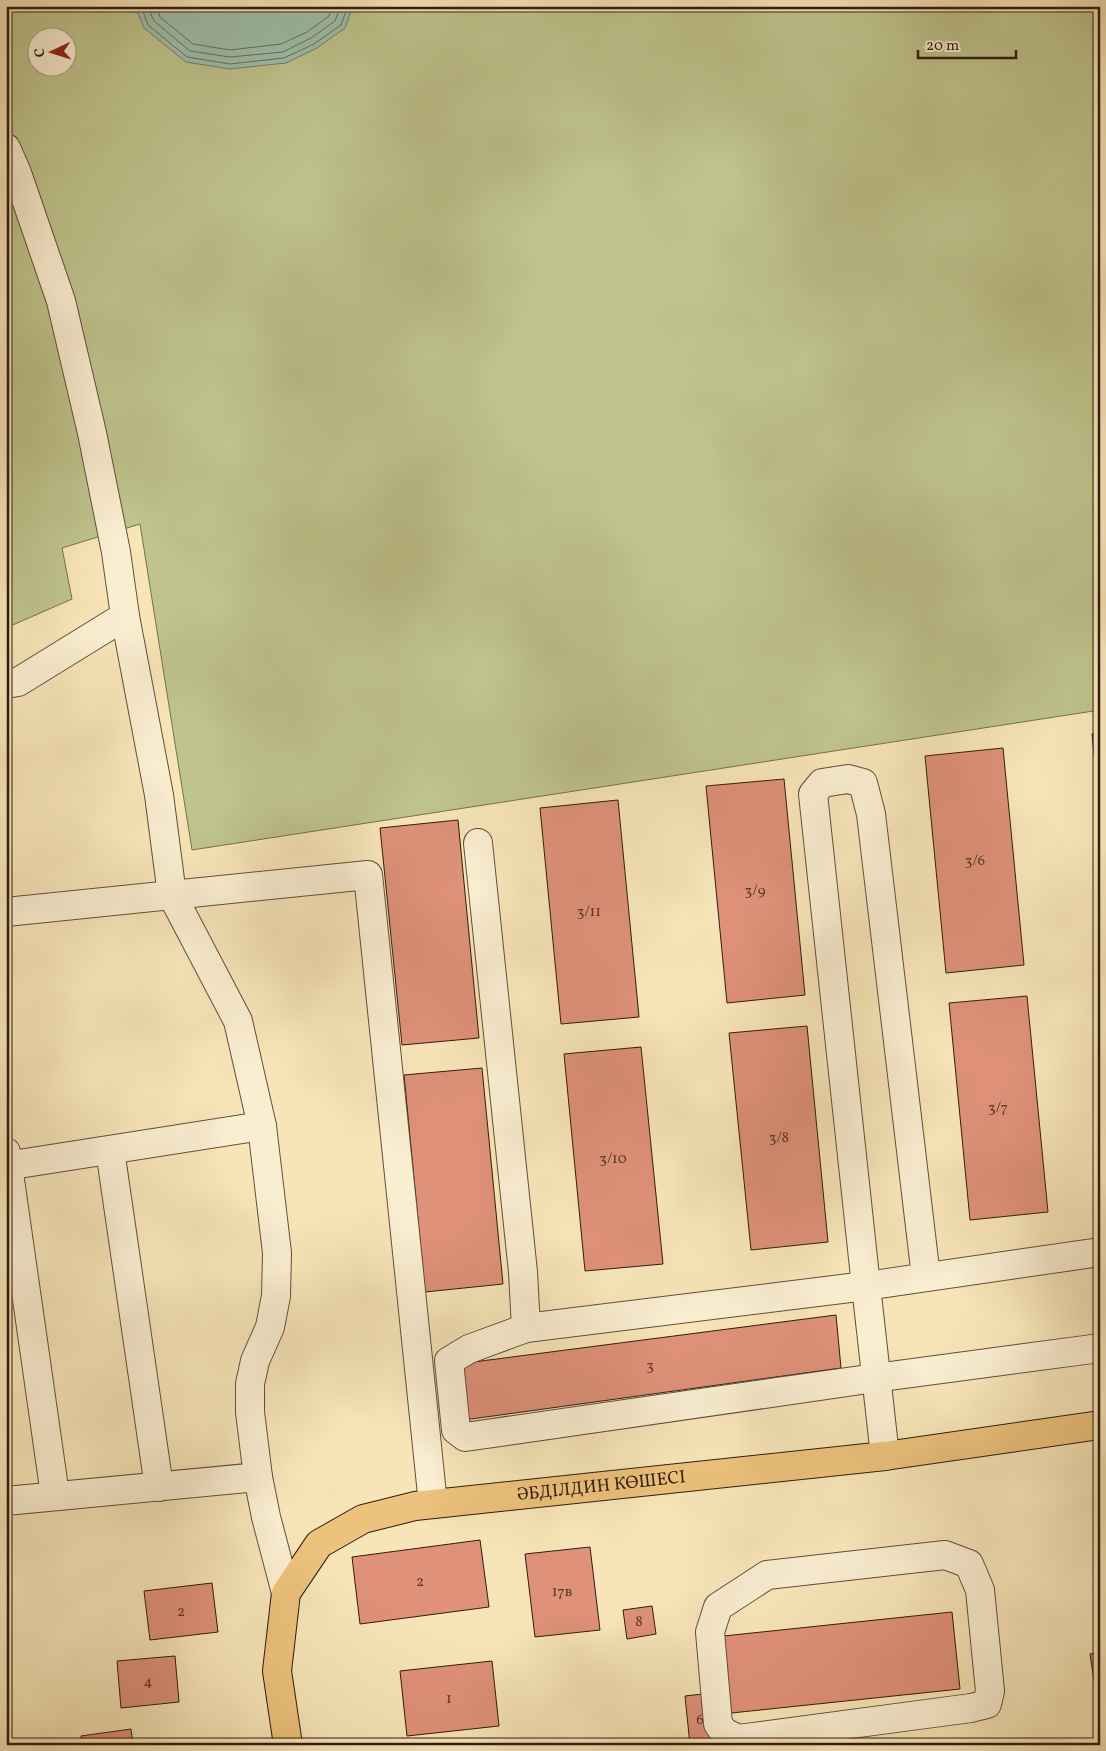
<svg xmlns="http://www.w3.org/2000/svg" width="1106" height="1751" viewBox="0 0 1106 1751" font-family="Vollkorn,serif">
<rect width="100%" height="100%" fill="#f7e5b8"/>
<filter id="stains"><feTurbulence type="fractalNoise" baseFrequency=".004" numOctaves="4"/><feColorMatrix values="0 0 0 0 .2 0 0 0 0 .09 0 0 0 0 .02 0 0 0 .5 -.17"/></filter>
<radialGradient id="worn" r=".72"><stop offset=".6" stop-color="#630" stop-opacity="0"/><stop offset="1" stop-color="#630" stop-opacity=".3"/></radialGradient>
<path fill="#bfc48d" stroke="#77704f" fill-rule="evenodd" d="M6,6H1100V710L192,850L140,524L62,548L72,599L6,628ZM38,38H68V68H38Z"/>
<path fill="#9ebfaa" stroke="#727e6d" d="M135,6H353L345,28L317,48L286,63L230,69L186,62L144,28Z"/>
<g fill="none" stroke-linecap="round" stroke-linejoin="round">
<g stroke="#666e5e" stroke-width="1">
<path d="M141,6L148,25L187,57L230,64L284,58L314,44L341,25L348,6"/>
<path d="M147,6L154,21L190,51L230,57L283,52L311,38L335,21L341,6"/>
<path d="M156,6L160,17L193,44L230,50L281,44L307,32L329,16L333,6"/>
</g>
</g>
<g fill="#df9179" stroke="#2f1c11">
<path d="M1100,733V817L1092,734Z"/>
<path d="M1003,748L1024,965L946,973L925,756Z"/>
<path d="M784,779L805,995L727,1003L706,786Z"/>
<path d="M618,800L639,1017L561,1024L540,808Z"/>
<path d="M458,820L479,1038L402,1045L380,828Z"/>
<path d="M1027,996L1048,1212L970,1220L949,1003Z"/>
<path d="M807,1026L828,1242L751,1250L729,1033Z"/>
<path d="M641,1047L663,1264L585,1271L564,1054Z"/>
<path d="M482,1068L503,1284L425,1292L404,1075Z"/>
<path d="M836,1315L841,1368L464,1420L458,1364Z"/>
<path d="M480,1540L489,1607L360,1624L352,1557Z"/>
<path d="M590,1547L600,1630L535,1637L525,1554Z"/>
<path d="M212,1583L218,1632L150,1640L144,1591Z"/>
<path d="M652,1606L656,1634L627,1639L623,1610Z"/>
<path d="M952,1612L960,1689L722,1714L714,1637Z"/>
<path d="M1100,1652V1707H1098L1090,1654Z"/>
<path d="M175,1656L179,1702L121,1708L117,1661Z"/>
<path d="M492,1661L499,1726L407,1736L400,1671Z"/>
<path d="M711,1693L716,1745H690L685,1696Z"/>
<path d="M131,1729L133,1745H82L81,1736Z"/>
</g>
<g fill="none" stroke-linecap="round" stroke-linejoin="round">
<g stroke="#614e3b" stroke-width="30">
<g id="minor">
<path d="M6,148L17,173L61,301L92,433L116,552L125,616L18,682L6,684"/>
<path d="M125,616L159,795L172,895L238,1021L262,1126L277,1253L276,1296L270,1327L255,1361L250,1384V1412L258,1477L266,1517L286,1593"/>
<path d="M478,843L523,1272L526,1328L866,1286L813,794L822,783L848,779L863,783L871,814L926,1277"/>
<path d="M6,912L368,875L433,1504"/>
<path d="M110,1150L159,1487"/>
<path d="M6,1152L55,1495"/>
<path d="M6,1166L262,1126"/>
<path d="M526,1328L469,1349L449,1361L456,1430L465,1437L875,1378L1100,1348"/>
<path d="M885,1456L866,1286L1100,1252"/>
<path d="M6,1501L258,1477"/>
<path d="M945,1555L969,1564L980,1590L990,1691L987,1704L971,1708L738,1739L724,1732L718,1724L710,1632L718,1607L767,1575Z"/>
</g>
</g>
<g stroke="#2f1c11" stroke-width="30">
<g id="major">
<path id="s1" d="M288,1745L277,1671L286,1593L319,1544L363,1519L415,1506L885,1456L1100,1425"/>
</g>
</g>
<use href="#minor" stroke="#faeed1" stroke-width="28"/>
<use href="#major" stroke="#ecc27c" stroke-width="28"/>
</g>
<g text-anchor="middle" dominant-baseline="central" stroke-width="4.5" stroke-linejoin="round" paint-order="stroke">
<g font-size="15" fill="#5b392b">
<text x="975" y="861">3/6</text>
<text x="755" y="891">3/9</text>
<text x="589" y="912">3/11</text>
<text x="998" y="1108">3/7</text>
<text x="779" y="1138">3/8</text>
<text x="613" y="1159">3/10</text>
<text x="650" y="1366">3</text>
<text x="420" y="1582">2</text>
<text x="562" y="1592">17в</text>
<text x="181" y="1612">2</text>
<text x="639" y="1622">8</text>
<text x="148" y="1682">4</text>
<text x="449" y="1699">1</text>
<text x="700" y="1720">6</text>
</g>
<g font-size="18" fill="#2f1c11" stroke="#faeed1">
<text stroke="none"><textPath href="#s1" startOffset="504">ӘБДІЛДИН КӨШЕСІ</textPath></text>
</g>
</g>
<rect width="1106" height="1751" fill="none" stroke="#f7e5b8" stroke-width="25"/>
<rect x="8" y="8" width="1091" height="1736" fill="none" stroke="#2f1c11" stroke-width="2.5"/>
<rect x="12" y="12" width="1081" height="1726" fill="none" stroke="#2f1c11"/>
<g transform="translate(52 52) rotate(266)"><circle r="24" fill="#faeed1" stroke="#a99a84"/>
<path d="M0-4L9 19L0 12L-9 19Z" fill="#8f2418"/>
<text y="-8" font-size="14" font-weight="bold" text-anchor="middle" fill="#2f1c11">С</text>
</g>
<path d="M918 50v8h98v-8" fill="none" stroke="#2f1c11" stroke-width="2.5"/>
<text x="926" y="50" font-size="15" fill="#2f1c11" stroke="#faeed1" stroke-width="4" paint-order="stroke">20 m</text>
<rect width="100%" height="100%" filter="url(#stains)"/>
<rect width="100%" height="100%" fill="url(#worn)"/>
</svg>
